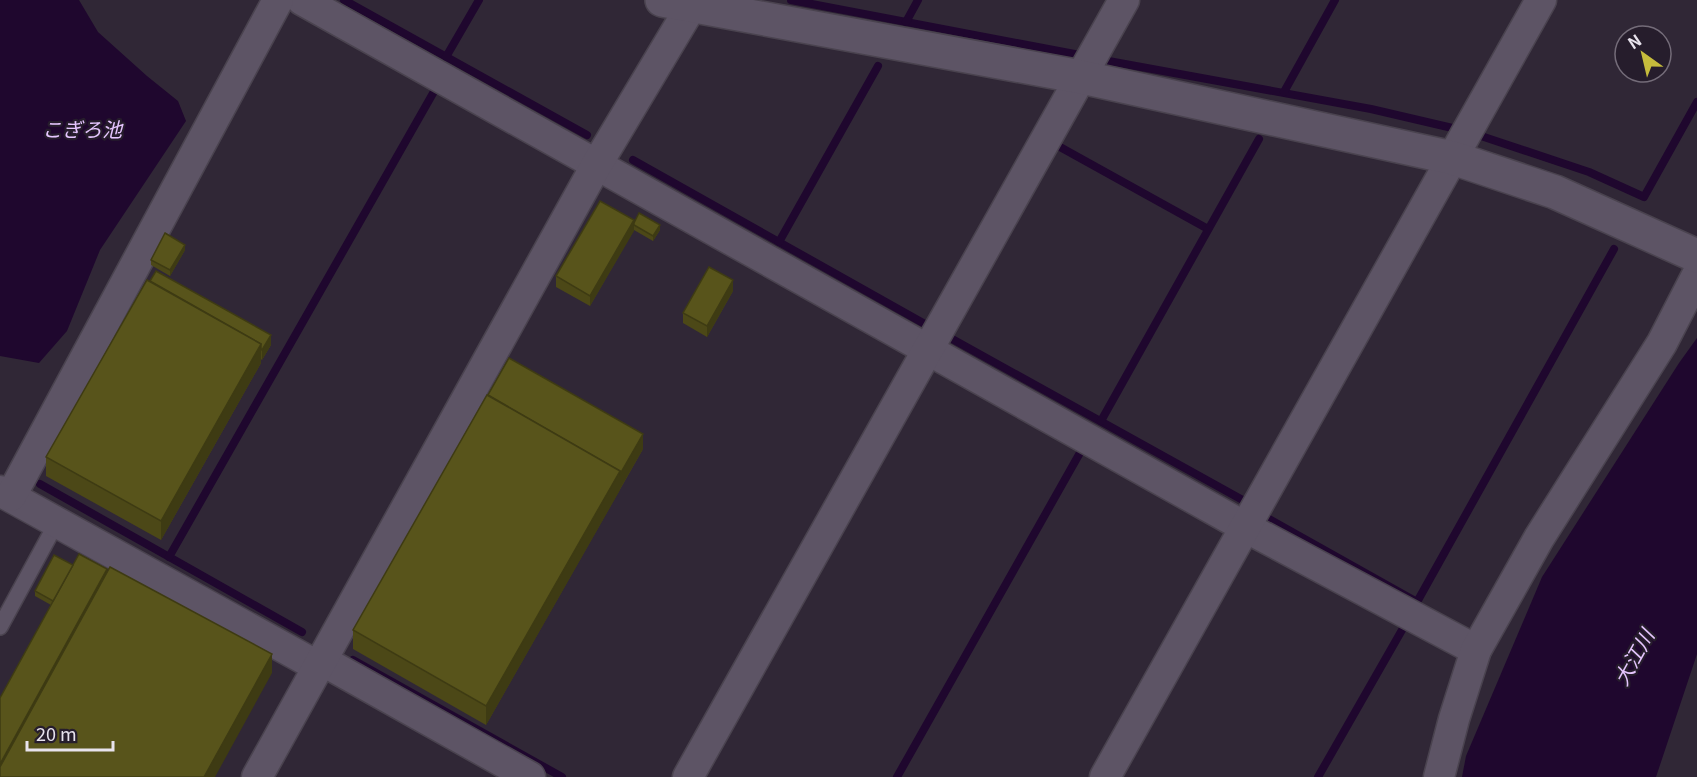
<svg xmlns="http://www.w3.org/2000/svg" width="1697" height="777" viewBox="0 0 1697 777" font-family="Georgia,'Noto Sans JP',serif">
<rect width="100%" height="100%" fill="#302736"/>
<g fill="#1f072e">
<path d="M0,0H79L98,32L147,76L178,101L186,121L100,250L67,331L39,363L0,356Z"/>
<path d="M1697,338V654L1656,777H1462L1466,756L1542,577L1679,363Z"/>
</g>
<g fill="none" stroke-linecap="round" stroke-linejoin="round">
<g stroke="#1f072e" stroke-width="8">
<path d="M344,0L587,135"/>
<path d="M791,0L1085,56"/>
<path d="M906,22L918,0"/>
<path d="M446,57L479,0"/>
<path d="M1103,60L1371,109L1461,130"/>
<path d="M1284,92L1335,0"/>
<path d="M1475,134L1589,172L1644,197L1697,102"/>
<path d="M1051,142L1208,229"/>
<path d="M633,160L932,328"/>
<path d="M779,242L878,66"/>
<path d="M945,335L1248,503"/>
<path d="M1101,421L1259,139"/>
<path d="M40,484L302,632"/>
<path d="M1262,515L1417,602L1614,249"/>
<path d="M169,557L436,88"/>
<path d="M353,660L562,777"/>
<path d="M897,777L1081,451"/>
<path d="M1318,777L1402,630"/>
</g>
<g stroke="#4a434f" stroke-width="18">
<path id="lane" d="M0,627L57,522"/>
</g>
<g stroke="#4a434f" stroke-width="33">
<g id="street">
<path d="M302,0L1245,527L1476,650"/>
<path d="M0,491L319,667"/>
<path d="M11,496L278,0"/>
<path d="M323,661L530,777"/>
<path d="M257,777L597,164L695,0"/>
<path d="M688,777L1124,0"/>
<path d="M1105,777L1541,0"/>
<path d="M1439,777L1454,719L1476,650L1539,538L1662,343L1697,275"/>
</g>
</g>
<g stroke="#4a434f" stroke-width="36">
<path id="secondary" d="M662,0L1081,77L1453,158L1555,192L1697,256"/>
</g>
<use href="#lane" stroke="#5d5465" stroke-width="15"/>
<use href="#street" stroke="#5d5465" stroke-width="30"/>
<use href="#secondary" stroke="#5d5465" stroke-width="33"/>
</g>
<g fill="#4c4817">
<path d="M634,223L660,230L653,241L634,230L590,306L556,287V276Z"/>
<path d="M185,250L170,276L151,265V260Z"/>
<path d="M147,280L271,345L262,360L261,359V363L161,540L46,476V457Z"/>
<path d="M733,291L707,337L683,323V313Z"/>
<path d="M643,449L486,725L353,649V630Z"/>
<path d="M73,565L107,572L272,673L51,605L35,596V591Z"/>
</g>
<g fill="#3e3b13">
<path d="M634,220V231L590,306V296Z"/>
<path d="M660,225V230L653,241V236Z"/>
<path d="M185,245V250L170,276V270Z"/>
<path d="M733,280V291L707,337V326Z"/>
<path d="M271,335V345L262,360V350Z"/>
<path d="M261,344V363L161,540V521Z"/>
<path d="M643,434V449L620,489V474Z"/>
<path d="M620,471V490L486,725V706Z"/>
<path d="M107,569V584L0,777V764Z"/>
<path d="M272,654V673L215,777H204Z"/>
</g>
<g fill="#58541b" stroke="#3e3b13" stroke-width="1.5">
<path d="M600,201L634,220L590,296L556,276Z"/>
<path d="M639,213L660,225L653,236L634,225V223Z"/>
<path d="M165,233L185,245L170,270L151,260Z"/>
<path d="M709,267L733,280L707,326L683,313Z"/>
<path d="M156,271L271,335L262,350L261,349V344L150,281Z"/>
<path d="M147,280L261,344L161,521L46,457Z"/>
<path d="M509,358L643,434L620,474V471L488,395Z"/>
<path d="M487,395L620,471L486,706L353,630Z"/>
<path d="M79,554L107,569L0,764V698Z"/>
<path d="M54,555L73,565L53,601L35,591Z"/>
<path d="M110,567L272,654L204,777H0V767Z"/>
</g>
<g text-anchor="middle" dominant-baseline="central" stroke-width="4.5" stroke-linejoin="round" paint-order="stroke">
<g font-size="20" font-style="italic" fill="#e5c5fe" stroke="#261d2c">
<text x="82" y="128">こぎろ池</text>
<text transform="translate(1633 657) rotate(-61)">大江川</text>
</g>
</g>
<g transform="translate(1643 54) rotate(326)"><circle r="28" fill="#261d2c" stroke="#746c79" stroke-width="1.5"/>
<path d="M0-4.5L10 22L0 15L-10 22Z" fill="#c6bc3c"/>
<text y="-9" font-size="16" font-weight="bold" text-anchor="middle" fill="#e8e3ed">N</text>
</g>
<path d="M27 741v9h86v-9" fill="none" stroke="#e8e3ed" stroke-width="3"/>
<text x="36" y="741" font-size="18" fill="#e8e3ed" stroke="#261d2c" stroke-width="4.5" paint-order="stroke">20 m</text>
</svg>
